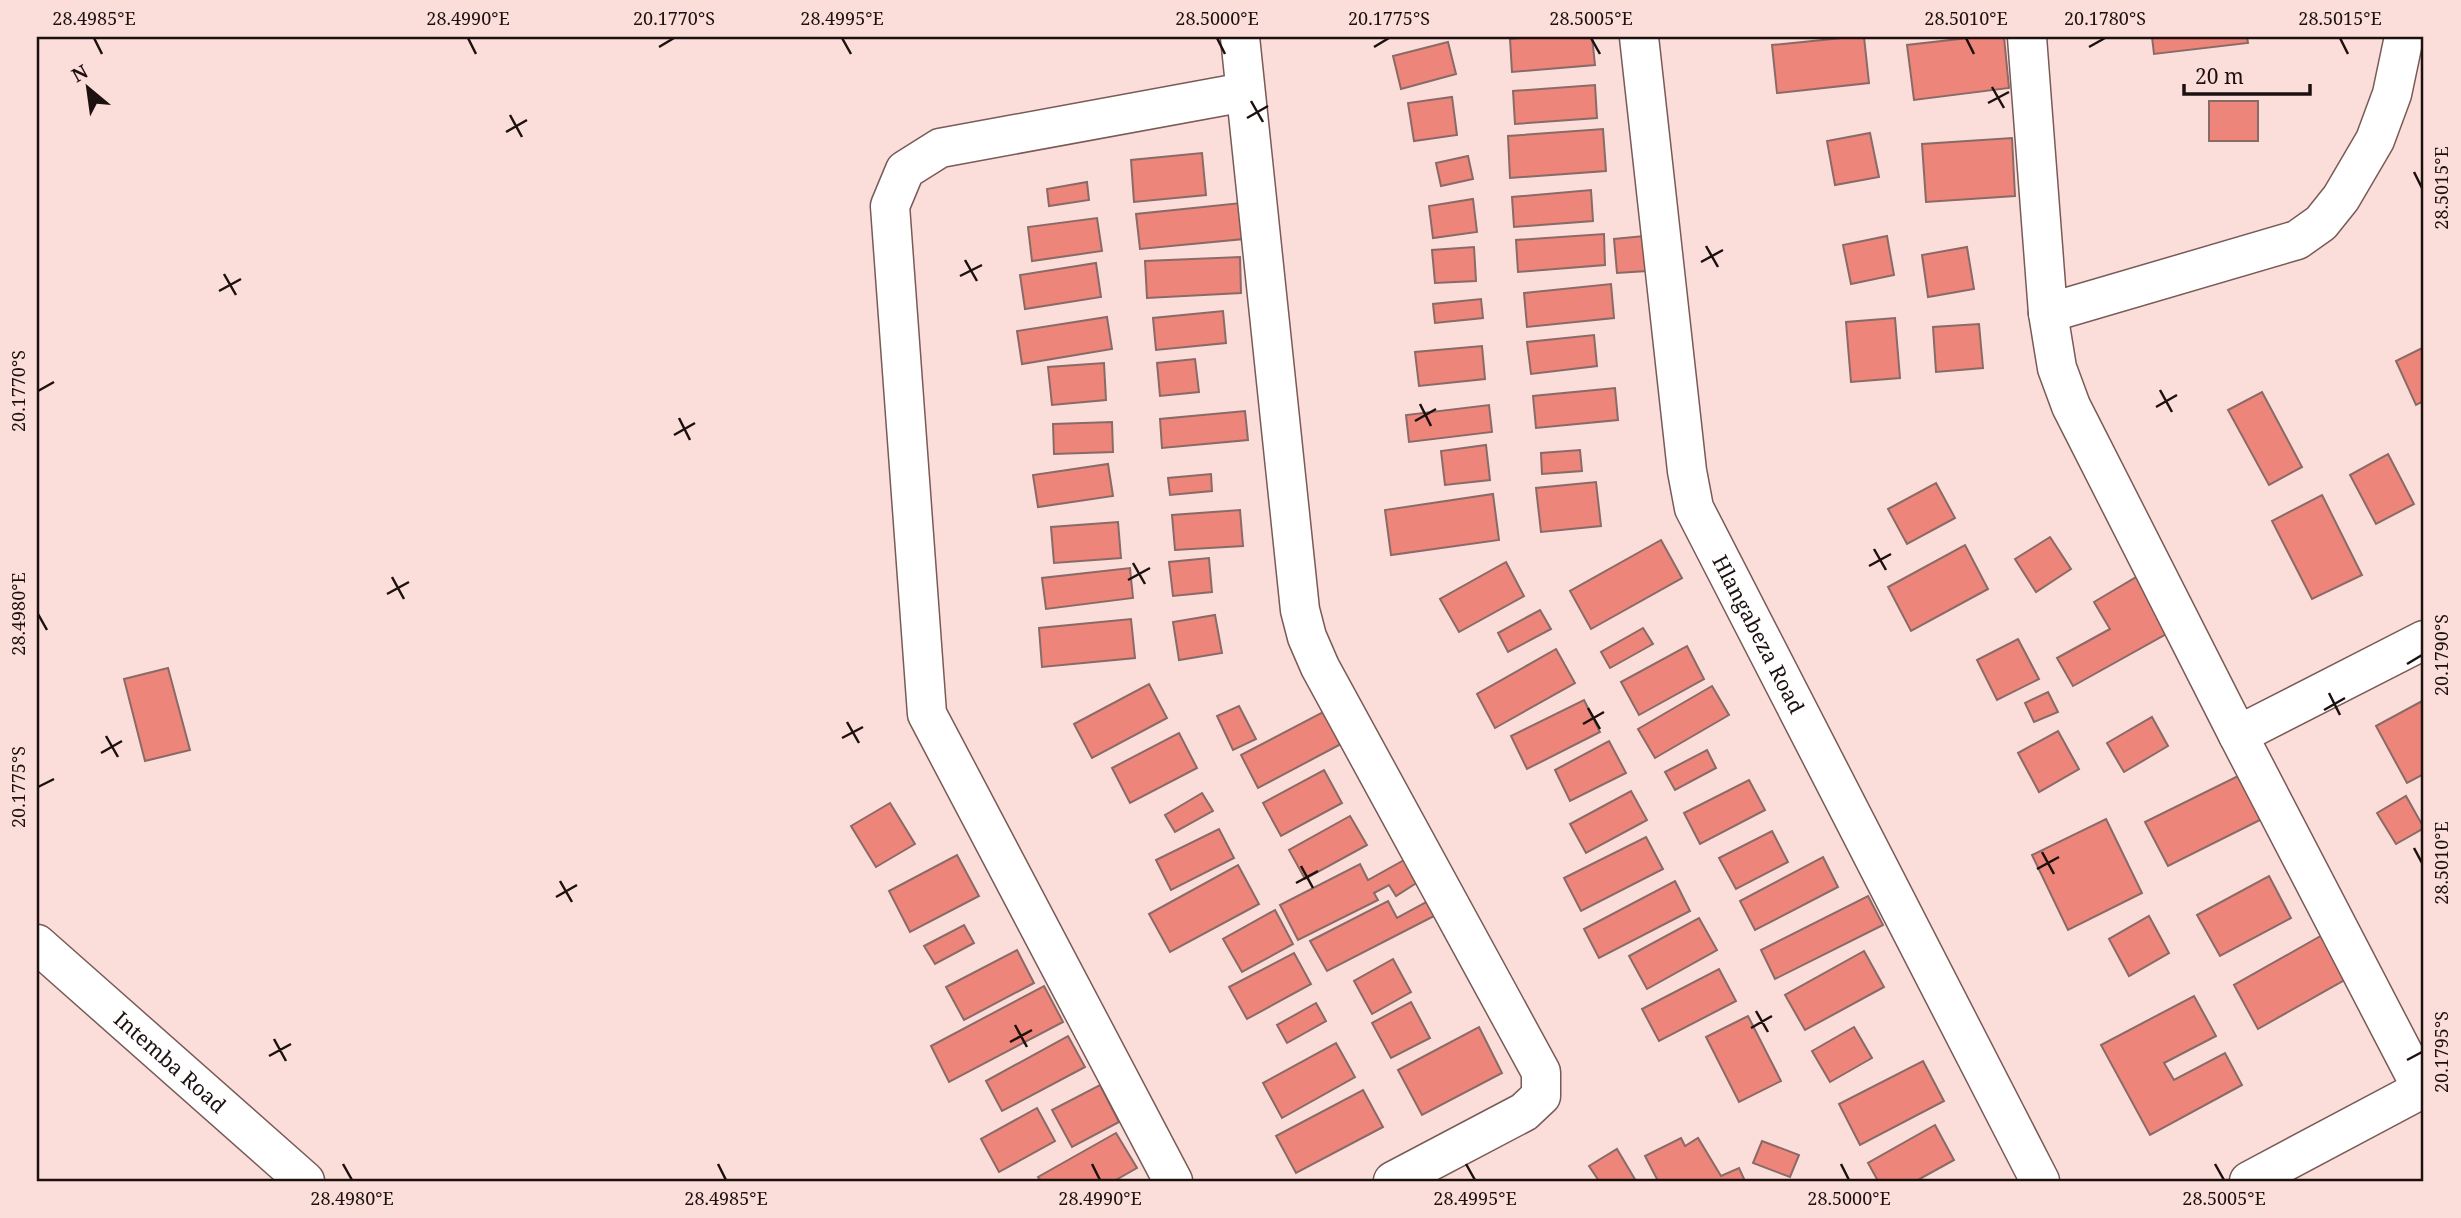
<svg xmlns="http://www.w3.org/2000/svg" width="2461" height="1218" viewBox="0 0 2461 1218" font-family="'Noto Serif',serif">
<rect width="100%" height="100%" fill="#fbdeda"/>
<g fill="#ed857b" stroke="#8a6a66" stroke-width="2">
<path d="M1531,37H1592L1595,65L1512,72L1510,39Z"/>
<path d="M1852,37H1864L1869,83L1777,93L1772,45Z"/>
<path d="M1977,37H2004L2009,88L1914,100L1907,45Z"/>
<path d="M2152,37H2247L2248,43L2154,54Z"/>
<path d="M1448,42L1456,74L1401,89L1393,56Z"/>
<path d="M1595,85L1597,118L1515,124L1513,91Z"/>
<path d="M1452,97L1457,135L1414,141L1408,103Z"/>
<rect x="2209" y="101" width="49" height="40"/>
<path d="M1603,129L1606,171L1510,178L1508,136Z"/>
<path d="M1870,133L1879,177L1835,185L1827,141Z"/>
<path d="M2012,138L2015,196L1926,202L1922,144Z"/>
<path d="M1202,153L1206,195L1134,202L1131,160Z"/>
<path d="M1468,156L1473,179L1441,186L1436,163Z"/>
<path d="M1087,182L1089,200L1049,206L1047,189Z"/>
<path d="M1591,190L1593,221L1514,227L1512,197Z"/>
<path d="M1473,199L1477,232L1433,238L1429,206Z"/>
<path d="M1241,203L1244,239L1140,249L1136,214Z"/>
<path d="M1097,218L1102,251L1032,261L1028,227Z"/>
<path d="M1604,234L1605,265L1518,272L1516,240Z"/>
<path d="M1644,236L1647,271L1617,273L1614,239Z"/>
<path d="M1887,236L1894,275L1851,284L1843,245Z"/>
<path d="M1474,247L1476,281L1435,283L1432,250Z"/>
<path d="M1967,247L1974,289L1928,297L1922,255Z"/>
<path d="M1240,257L1241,293L1147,298L1145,261Z"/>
<path d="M1096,263L1101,297L1025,309L1020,275Z"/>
<path d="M1611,284L1614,318L1527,327L1524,293Z"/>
<path d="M1481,299L1483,318L1435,323L1433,304Z"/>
<path d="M1223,311L1226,343L1156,350L1153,318Z"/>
<path d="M1107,317L1112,349L1022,364L1017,331Z"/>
<path d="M1895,318L1900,378L1851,382L1846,322Z"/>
<path d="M1979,324L1983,368L1936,372L1933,327Z"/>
<path d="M1594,335L1597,366L1531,374L1527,342Z"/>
<path d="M1482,346L1485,379L1419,386L1415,352Z"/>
<path d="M2424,347V401L2416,405L2396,361Z"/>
<path d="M1195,359L1199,392L1160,396L1157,363Z"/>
<path d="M1104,363L1106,400L1052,405L1048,367Z"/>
<path d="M1615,388L1618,420L1536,428L1533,396Z"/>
<path d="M2262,392L2302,467L2269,485L2228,410Z"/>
<path d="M1489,405L1492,432L1409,442L1406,415Z"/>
<path d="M1245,411L1248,440L1162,448L1160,419Z"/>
<path d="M1112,422L1113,452L1054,454L1053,424Z"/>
<path d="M1486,445L1490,480L1445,485L1441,451Z"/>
<path d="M1580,450L1582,471L1542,474L1541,453Z"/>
<path d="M2388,454L2414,504L2376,524L2350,475Z"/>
<path d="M1108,464L1113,496L1038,507L1033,475Z"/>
<path d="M1211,474L1212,491L1170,495L1168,478Z"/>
<path d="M1596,482L1601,526L1541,532L1536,488Z"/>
<path d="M1936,483L1955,518L1907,544L1888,509Z"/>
<path d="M1493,494L1499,540L1391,555L1385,510Z"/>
<path d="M2322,495L2362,575L2312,599L2272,521Z"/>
<path d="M1240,510L1243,546L1175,550L1172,515Z"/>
<path d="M1118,522L1121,558L1054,563L1051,527Z"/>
<path d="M2050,537L2071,569L2036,592L2015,559Z"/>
<path d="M1661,540L1682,578L1591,629L1570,591Z"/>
<path d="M1965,545L1988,589L1911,631L1888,587Z"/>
<path d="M1209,558L1212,592L1173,596L1169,562Z"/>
<path d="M1506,562L1524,596L1459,632L1440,599Z"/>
<path d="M1130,568L1133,598L1046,609L1042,578Z"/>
<path d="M2138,576L2168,633L2073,686L2057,658L2110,629L2094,602Z"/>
<path d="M1540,610L1551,629L1508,652L1498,633Z"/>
<path d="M1215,615L1222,653L1179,660L1173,622Z"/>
<path d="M1131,619L1135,658L1042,667L1039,628Z"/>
<path d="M1643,628L1653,644L1610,668L1601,652Z"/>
<path d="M2018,639L2039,679L1997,700L1977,660Z"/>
<path d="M1687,646L1704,679L1639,715L1621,682Z"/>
<path d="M1556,649L1575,683L1495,728L1477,694Z"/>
<path d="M168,668L190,750L145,761L124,679Z"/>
<path d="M1149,684L1167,718L1092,758L1074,724Z"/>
<path d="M1712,686L1729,715L1655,758L1638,729Z"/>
<path d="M2048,692L2058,712L2034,722L2025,703Z"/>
<path d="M1584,700L1600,732L1527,769L1511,736Z"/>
<path d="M2424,700V774L2407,783L2376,726Z"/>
<path d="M1239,706L1256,739L1233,750L1217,716Z"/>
<path d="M1325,711L1341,744L1258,788L1241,755Z"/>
<path d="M2152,717L2168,746L2124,772L2107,743Z"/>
<path d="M2058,731L2079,769L2039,792L2018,753Z"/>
<path d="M1179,733L1197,768L1130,803L1112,768Z"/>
<path d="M1609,741L1626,773L1570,801L1555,770Z"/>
<path d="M1707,750L1716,768L1675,790L1665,772Z"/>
<path d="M1324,770L1342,803L1281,836L1263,803Z"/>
<path d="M2242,774L2264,818L2168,866L2145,822Z"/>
<path d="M1749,780L1765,810L1700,844L1684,813Z"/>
<path d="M1631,791L1647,820L1586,853L1570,824Z"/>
<path d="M1202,793L1213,811L1175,832L1165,815Z"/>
<path d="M2406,796L2424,828L2396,844L2377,813Z"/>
<path d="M890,803L915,844L876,867L851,826Z"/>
<path d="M1350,816L1367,845L1305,879L1289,850Z"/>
<path d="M2106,819L2142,893L2068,930L2032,855Z"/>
<path d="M1219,829L1234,858L1171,890L1156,860Z"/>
<path d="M1772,831L1788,862L1736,889L1719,858Z"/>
<path d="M1646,837L1663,869L1581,911L1564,878Z"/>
<path d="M957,855L979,896L910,932L889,891Z"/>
<path d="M1823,857L1838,887L1755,930L1740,901Z"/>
<path d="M1404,860L1418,882L1396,896L1389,885L1374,893L1378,900L1298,940L1280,905L1360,864L1368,880Z"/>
<path d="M1238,865L1259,904L1170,952L1149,914Z"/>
<path d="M2269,876L2291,918L2220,956L2197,915Z"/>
<path d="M1675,881L1690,911L1599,958L1584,929Z"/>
<path d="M1868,896L1883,925L1775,979L1761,950Z"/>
<path d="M1388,901L1397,918L1428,901L1436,915L1327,971L1310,941Z"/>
<path d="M1275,910L1293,944L1242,972L1223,939Z"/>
<path d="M2149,916L2169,953L2129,976L2109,939Z"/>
<path d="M1699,918L1717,950L1647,989L1629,956Z"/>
<path d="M964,925L974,943L935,964L924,946Z"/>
<path d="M2324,934L2348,978L2258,1029L2234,985Z"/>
<path d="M1017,950L1034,983L964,1020L946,987Z"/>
<path d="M1864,951L1884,987L1805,1030L1785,995Z"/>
<path d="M1294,953L1311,984L1247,1019L1229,987Z"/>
<path d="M1393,959L1411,992L1372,1014L1354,981Z"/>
<path d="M1719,969L1736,1001L1659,1041L1642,1009Z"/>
<path d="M1044,986L1063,1022L949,1082L931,1046Z"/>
<path d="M2194,996L2216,1036L2164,1063L2174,1080L2225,1053L2242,1085L2150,1135L2101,1045Z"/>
<path d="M1411,1002L1430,1038L1391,1058L1372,1023Z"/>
<path d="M1316,1003L1326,1021L1287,1043L1277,1025Z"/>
<path d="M1748,1016L1781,1081L1739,1102L1706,1037Z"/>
<path d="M1479,1027L1502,1073L1422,1115L1398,1070Z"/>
<path d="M1854,1027L1872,1058L1830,1082L1812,1051Z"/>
<path d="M1068,1036L1085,1067L1002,1111L986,1081Z"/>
<path d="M1336,1043L1355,1077L1282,1118L1263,1083Z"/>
<path d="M1923,1061L1944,1101L1860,1145L1839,1104Z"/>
<path d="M1100,1085L1119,1122L1072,1147L1052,1110Z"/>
<path d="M1363,1090L1383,1127L1296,1173L1276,1136Z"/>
<path d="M1037,1108L1055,1141L999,1172L981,1139Z"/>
<path d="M1935,1125L1954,1160L1916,1181H1878L1868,1163Z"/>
<path d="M1116,1133L1137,1168L1114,1181H1041L1038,1177Z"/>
<path d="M1681,1138L1685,1146L1698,1138L1721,1176L1739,1168L1745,1181H1658L1645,1156Z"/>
<path d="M1762,1141L1799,1155L1790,1177L1753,1163Z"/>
<path d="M1617,1149L1636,1181H1599L1589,1166Z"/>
</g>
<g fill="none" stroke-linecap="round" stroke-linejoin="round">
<g stroke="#795a56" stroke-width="41">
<g id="minor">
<path d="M1240,37L1300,610L1307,637L1320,667L1541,1072V1096L1524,1112L1393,1181"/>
<path id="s1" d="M1639,37L1687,471L1694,508L2040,1181"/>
<path d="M2027,37L2048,313L2057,368L2071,406L2238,735L2422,1089"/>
<path d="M2048,313L2297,240L2321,223L2341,198L2375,140L2392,94L2404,37"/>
<path d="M2238,735L2424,640"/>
<path id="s2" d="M37,944L305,1181"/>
<path d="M1173,1181L927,714L890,206L905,170L940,148L1245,92"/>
<path d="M2249,1181L2424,1088"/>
</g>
</g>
<use href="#minor" stroke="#fff" stroke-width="38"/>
</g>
<path fill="none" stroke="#1d1110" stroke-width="2.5" d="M94,38L102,54M468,38L476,54M842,38L851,54M1217,38L1225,54M1591,38L1600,54M1966,38L1974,54M2340,38L2348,54M659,47L674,38M1374,47L1389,38M2089,47L2105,38M1992,87L2004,108M1251,101L1263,122M1988,103L2009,92M510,115L522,137M1247,118L1268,106M506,132L527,120M2414,172L2422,188M1706,246L1718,267M965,260L977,281M1701,262L1723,250M224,274L236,295M960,276L982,265M219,291L241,279M2160,390L2172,412M38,391L54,382M1420,404L1431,426M2156,407L2177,395M679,418L690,440M1415,421L1436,409M674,435L695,423M1874,549L1886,570M1133,563L1145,584M1869,566L1891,554M392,577L404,599M1128,580L1150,568M387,594L409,582M38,614L47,630M2407,664L2422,655M2329,693L2340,715M1588,708L1600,729M2324,710L2345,698M847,722L859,743M1583,724L1604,712M106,736L118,757M842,738L863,727M101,753L122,741M38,787L54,779M2414,848L2422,863M2042,852L2054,874M1301,866L1313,888M2037,869L2059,857M560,881L572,902M1296,883L1318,871M556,897L577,885M1756,1011L1768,1032M1015,1025L1027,1047M1751,1028L1772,1016M274,1039L286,1061M1010,1042L1032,1030M269,1056L291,1044M2407,1060L2422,1052M343,1164L352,1180M718,1164L726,1180M1092,1164L1100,1180M1466,1164L1475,1180M1841,1164L1849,1180M2215,1164L2224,1180"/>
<g text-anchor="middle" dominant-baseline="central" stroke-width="5" stroke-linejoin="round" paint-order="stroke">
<g font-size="21" fill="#1d1110" stroke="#fbdeda">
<text stroke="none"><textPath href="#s1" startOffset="616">Hlangabeza Road</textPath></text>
<text stroke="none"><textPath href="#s2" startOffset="178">Intemba Road</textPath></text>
</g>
</g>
<rect width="2461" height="1218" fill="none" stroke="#fbdeda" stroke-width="77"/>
<g transform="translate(88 88) rotate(331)" stroke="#fbdeda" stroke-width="5" paint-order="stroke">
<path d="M0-5L12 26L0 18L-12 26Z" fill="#1d1110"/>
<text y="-10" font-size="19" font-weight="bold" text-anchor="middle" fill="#1d1110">N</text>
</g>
<path d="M2184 84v10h126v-10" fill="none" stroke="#1d1110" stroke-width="3.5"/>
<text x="2195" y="84" font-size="21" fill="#1d1110" stroke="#fbdeda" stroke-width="5" paint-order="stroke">20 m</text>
<rect x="38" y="38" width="2384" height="1142" fill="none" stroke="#1d1110" stroke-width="2.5"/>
<g font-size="18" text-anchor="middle" fill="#1d1110">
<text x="94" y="25">28.4985°E</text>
<text x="468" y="25">28.4990°E</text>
<text x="674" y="25">20.1770°S</text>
<text x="842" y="25">28.4995°E</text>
<text x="1217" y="25">28.5000°E</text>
<text x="1389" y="25">20.1775°S</text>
<text x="1591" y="25">28.5005°E</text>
<text x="1966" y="25">28.5010°E</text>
<text x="2105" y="25">20.1780°S</text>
<text x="2340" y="25">28.5015°E</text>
<text transform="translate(2442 188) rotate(-90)" y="6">28.5015°E</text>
<text transform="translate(19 391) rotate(-90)" y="6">20.1770°S</text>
<text transform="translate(19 614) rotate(-90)" y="6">28.4980°E</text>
<text transform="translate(2442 655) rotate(-90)" y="6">20.1790°S</text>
<text transform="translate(19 787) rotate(-90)" y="6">20.1775°S</text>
<text transform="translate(2442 863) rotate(-90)" y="6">28.5010°E</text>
<text transform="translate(2442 1052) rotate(-90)" y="6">20.1795°S</text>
<text x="352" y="1205">28.4980°E</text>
<text x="726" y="1205">28.4985°E</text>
<text x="1100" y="1205">28.4990°E</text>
<text x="1475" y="1205">28.4995°E</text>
<text x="1849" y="1205">28.5000°E</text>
<text x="2224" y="1205">28.5005°E</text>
</g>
</svg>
